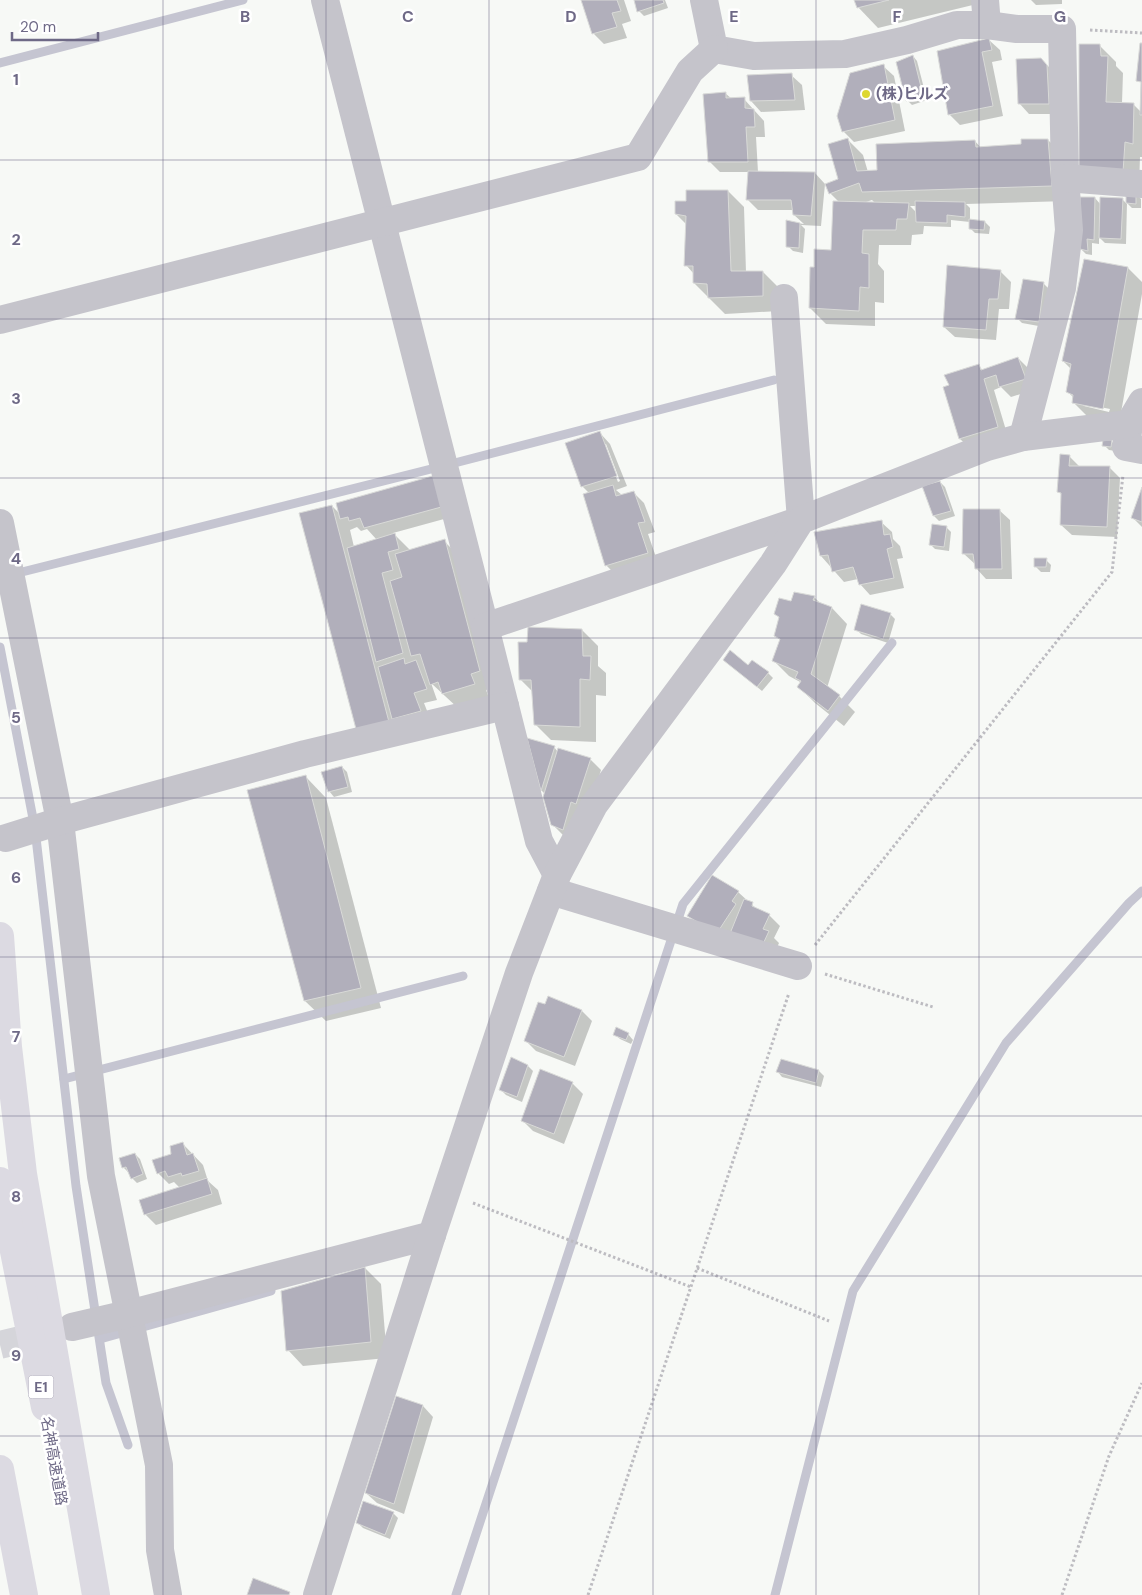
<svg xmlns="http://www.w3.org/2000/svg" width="1142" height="1595" viewBox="0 0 1142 1595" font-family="'DM Sans','Noto Sans JP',sans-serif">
<rect width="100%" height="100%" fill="#f7f9f6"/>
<g fill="#0003" fill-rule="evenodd">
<path d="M582,0H624L631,21L622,24L627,38L604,44L594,34Z"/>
<path d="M635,0H665L668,8L644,16L639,11Z"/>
<path d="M856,0H976L977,4L878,28L858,7Z"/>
<path d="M1031,0H1062V4L1036,5Z"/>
<path d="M989,40L1000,50L1002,60L992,62L1003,116L960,125L949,114L938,52Z"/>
<path d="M1100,46L1116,62V66L1123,73L1122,103L1133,104L1141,112L1142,90V157H1140L1139,187L1096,183Z"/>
<path d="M913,56L917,61L927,100L912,105L907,100Z"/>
<path d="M1041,59L1052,70L1059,114H1029L1019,103Z"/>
<path d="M883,66L894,76L905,131L854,142L843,131Z"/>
<path d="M791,75L802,85L805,110L761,112L751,101Z"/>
<path d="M725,93L732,99H744L764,121L765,137H756L758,172L815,173L825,184L821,226L801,225L805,229L803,253L793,251L788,246V222L804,224L794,215V210H758L747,199L749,172H720L709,161Z"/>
<path d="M847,139L863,155L868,172L878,171L975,141L981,148L1023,145L1048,140L1064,156L1068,201L966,204L970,208V220L985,222L990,227L989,234L975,233L970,228V222L951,220V227L924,226L923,234L912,235L911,245H879L878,264L884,271V303L875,302V326L826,324L810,308L815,268L832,252L840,203L830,193L839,180ZM872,200L876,204L863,203ZM910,206H917V213Z"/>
<path d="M728,191L744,207L746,272H763L779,288V311L725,314L694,283V274L686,265L687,225L676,214Z"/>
<path d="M1127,194H1136L1141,199V208H1132L1127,203L1126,244L1105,243L1099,237V244L1092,243V255L1086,254L1081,249L1095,198L1101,205L1122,199L1127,204Z"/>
<path d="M1128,268L1142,282V294L1119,424L1089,418L1073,402L1074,398L1067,391L1071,369L1063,361ZM1080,403L1110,409L1109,412L1084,406Z"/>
<path d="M1000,271L1011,282L1009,309H999L996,340L955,337L944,327Z"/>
<path d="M1043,283L1048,288L1044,327L1022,323L1017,318Z"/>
<path d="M1018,358L1029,369L1036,389L1011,397L1001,387L994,390L1008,437L971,449L960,439L944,388L950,385L978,366L983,370Z"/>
<path d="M600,433L610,444L627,486L616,490L622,495L633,492L644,503L655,532L648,534L658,563L617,576L606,565L590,494L582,486ZM603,444H606L620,481L618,482Z"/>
<path d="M1111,441L1116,446V451L1109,450L1104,445Z"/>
<path d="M1069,456L1080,467H1109L1120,478L1117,537L1072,535L1061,525L1062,495L1058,491Z"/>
<path d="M436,477L455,516L393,533L410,550L444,541L460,557L495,687L486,690L490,700L459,709L431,683L437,700L424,703L431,721L373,744L332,506L340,514ZM357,527L361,531L367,529L377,540L354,547L350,530Z"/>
<path d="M940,482L945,487L955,516L939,521L934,516Z"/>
<path d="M1142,491V527L1133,518Z"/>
<path d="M999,510L1010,520L1012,579H986L976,568L975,564L964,554Z"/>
<path d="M881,522L892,532L893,539L900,546L903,558L897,559L904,588L870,595L860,584L858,579L844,582L821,556Z"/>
<path d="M946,527L951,532L949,551L935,549L930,544Z"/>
<path d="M1046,560L1051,565L1050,572H1041L1036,567Z"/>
<path d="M814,597L822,605L832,608L847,624L827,688L839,696L855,712L844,726L815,703L799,687L802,683L789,676L773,660L781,641L776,636L780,618L776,614L792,602Z"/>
<path d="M890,614L895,619L888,643L861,634L856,629Z"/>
<path d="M582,630L598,646V666L606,673V696L596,695V742L551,740L535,724L533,692L520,679L528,643Z"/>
<path d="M730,665L748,667L768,673L773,678L762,691Z"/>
<path d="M529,740L554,747L558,752L590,759L601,770L587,814L563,835L552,824L545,794L542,791Z"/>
<path d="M342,767L347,772L352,792L334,797L329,791Z"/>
<path d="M306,777L326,798L381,1008L326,1021L305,1001Z"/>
<path d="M712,876L738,892L759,911L769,915L780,926L774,938L779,943L774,954L699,927L689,916Z"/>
<path d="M582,1011L592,1021L575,1066L536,1051L525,1040Z"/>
<path d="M617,1029L628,1034L633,1040L631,1044L620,1039L615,1034Z"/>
<path d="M512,1059L528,1066L533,1071L522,1102L506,1095L501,1090Z"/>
<path d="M819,1071L824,1076L821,1087L782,1077L778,1072Z"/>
<path d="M572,1083L583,1094L564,1144L533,1131L522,1120Z"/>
<path d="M183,1144L203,1165L208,1181L218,1190L222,1204L156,1225L145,1214L180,1188L174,1182L169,1184L158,1173Z"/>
<path d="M135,1154L140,1159L147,1179L137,1183L132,1178L130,1172H128L123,1167Z"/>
<path d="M365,1268L381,1284L387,1358L303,1366L288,1350Z"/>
<path d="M423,1406L433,1417L404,1514L377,1503L366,1493Z"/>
<path d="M393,1513L398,1518L390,1539L363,1528L358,1523Z"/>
</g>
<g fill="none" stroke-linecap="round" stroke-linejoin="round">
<g stroke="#c5c5d1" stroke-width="9">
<path d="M0,63L243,0"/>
<path d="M14,574L443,466L774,380"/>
<path d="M0,647L35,829L76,1186L106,1383L128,1445"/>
<path d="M64,1079L463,976"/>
<path d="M100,1339L271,1291"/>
<path d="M456,1595L683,904L892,643"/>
<path d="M775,1595L853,1291L1006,1043L1129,903L1142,891"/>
</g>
</g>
<g fill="#b1afbb" stroke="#d9dad8">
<path d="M581,0H617L621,11L612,13L617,27L592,34Z"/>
<path d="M634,0H663L664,3L637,12Z"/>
<path d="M854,0H889L857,8Z"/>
<path d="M989,38L992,50L982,52L993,106L948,115L937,51Z"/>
<path d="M1140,43H1142V115H1140L1141,82L1136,81Z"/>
<path d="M1079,44H1100L1101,56H1108L1106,102L1134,103L1133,144L1125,142L1123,172L1079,168Z"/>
<path d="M913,55L923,95L906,101L896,62Z"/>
<path d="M1041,58L1047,65L1049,104H1018L1016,59Z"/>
<path d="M884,64L895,120L842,132L837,116L850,73Z"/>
<path d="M792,73L795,100L750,101L747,75Z"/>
<path d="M726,92V98L745,97V108L754,109L755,127H746L748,162H708L703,94Z"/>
<path d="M848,138L857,171L877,170L876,144L975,140L976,147L1021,144V139H1048L1052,186L862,192L859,183L829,194L825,184L838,179L828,144Z"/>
<path d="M748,171L815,172L811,216L793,215L791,200H746Z"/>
<path d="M686,190H728L731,271H763V296L708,298L707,284L693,283V266H684L686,216L675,214V201H686Z"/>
<path d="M1126,192L1136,193V204L1126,203Z"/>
<path d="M1080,197H1095L1094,240L1087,239L1088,251L1080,249Z"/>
<path d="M1100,197L1123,198L1121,239L1099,238Z"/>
<path d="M833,201L909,203L907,219H897L896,230H863L862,253L869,254V288L860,287L859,311L809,308L810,267H814V249L831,250Z"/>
<path d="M915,201L965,202V217L947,215V223L916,222Z"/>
<path d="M969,219L985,221L984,230L969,229Z"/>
<path d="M786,220L800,223L799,248L786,247Z"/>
<path d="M1084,259L1128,267L1103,409L1072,403L1073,395L1066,392L1071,364L1062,361Z"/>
<path d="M947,265L1001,270L998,299H989L986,330L943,327Z"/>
<path d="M1023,279L1044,282L1039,322L1015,319Z"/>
<path d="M1018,357L1026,379L999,387L996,375L984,379L998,427L959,439L943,387L949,385L944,375L979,364L981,370Z"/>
<path d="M600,431L617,476L581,487L565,443Z"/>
<path d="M1103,440H1112L1111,447L1102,446Z"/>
<path d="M1060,454L1070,455L1069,466H1110L1107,527L1060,525L1061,493L1057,492Z"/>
<path d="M436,475L445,506L364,528L360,518L349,521L348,517L340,519L336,503Z"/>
<path d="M940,481L951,511L933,516L922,486Z"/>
<path d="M613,485L616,496L634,491L645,522L638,523L648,553L605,566L583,494Z"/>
<path d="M1142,487V522L1131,518Z"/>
<path d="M332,505L389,722L356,729L299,513Z"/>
<path d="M963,509H1000L1002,569H975L973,554H962Z"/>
<path d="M882,520L884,535L890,534L893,547L887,549L894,578L859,585L853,567L832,572L828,555L820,556L814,532Z"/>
<path d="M932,524L947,526L944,547L929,545Z"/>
<path d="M395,533L399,549L388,552L393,570L382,573L403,653L376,662L347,548Z"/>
<path d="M445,539L480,671L471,674L475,684L442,694L438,682L430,685L420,654L411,656L390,581L402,577L395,554Z"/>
<path d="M1034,558H1047L1046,567H1034Z"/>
<path d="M794,592L815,596L813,600L832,607L811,674L840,695L828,711L797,687L801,681L795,678L798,672L772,661L780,639L774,636L779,617L774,614L779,598L791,601Z"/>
<path d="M861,604L891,613L883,639L854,630Z"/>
<path d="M528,627L582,629L583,656H591L590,680L580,679V727L534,725L531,680H519L518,642H527Z"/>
<path d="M730,650L748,665L752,660L769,672L757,687L723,660Z"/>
<path d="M404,658L405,664L416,660L427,689L414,693L421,711L392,719L378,667Z"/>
<path d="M527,738L555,746L541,791Z"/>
<path d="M558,748L591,758L576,804L571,802L563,830L551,825L543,797Z"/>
<path d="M342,766L348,787L328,792L321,772Z"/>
<path d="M306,775L361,988L304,1001L247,790Z"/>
<path d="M712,875L739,891L732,901L736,904L717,933L687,916Z"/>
<path d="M744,899L753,902L752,906L770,914L763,929L769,931L763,944L729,936Z"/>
<path d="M548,996L582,1010L564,1057L524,1041L538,1002L545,1004Z"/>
<path d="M616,1027L629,1033L626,1040L613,1035Z"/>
<path d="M511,1057L528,1065L517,1097L499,1090Z"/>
<path d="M781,1059L819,1070L816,1083L776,1072Z"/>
<path d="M540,1069L573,1082L554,1134L521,1121Z"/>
<path d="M183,1142L187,1155L193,1153L199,1171L182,1176L181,1173L168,1177L165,1171L157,1174L152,1160L171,1154L170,1146Z"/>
<path d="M135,1153L143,1174L131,1179L126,1167L122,1168L119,1158Z"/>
<path d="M207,1178L212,1194L144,1215L139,1200Z"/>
<path d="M365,1267L371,1342L286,1351L281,1291Z"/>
<path d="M396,1396L423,1405L394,1504L365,1493Z"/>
<path d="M363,1501L394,1512L385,1535L356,1523Z"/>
<path d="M253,1578L290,1592L289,1595H247Z"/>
</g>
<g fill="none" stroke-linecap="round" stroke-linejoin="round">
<path stroke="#d5d5da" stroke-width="28" stroke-dasharray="28 14" stroke-linecap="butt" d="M0,1345L54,1332"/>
<g stroke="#bdbcc1" stroke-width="3" stroke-dasharray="2.5 2.5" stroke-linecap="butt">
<path d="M1090,30L1142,33"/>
<path d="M815,945L1112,572L1123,475"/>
<path d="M825,974L933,1007"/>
<path d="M473,1203L691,1287"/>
<path d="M697,1268L829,1321"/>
<path d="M588,1595L789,993"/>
<path d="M1062,1595L1109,1456L1142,1383"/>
</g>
<g stroke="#c5c4cb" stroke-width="28">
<path d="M325,0L485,627"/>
<path d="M704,0L714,49L754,56L845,54L907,40L957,25H987L1017,29H1062L1065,178L1069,230L1062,288L1023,437"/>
<path d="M985,0L987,25"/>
<path d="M1065,178L1142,184"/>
<path d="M0,320L638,157L690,71L714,49"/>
<path d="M1129,424L1126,447L1142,450"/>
<path d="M0,523L60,821L101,1176L159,1465L160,1550L168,1595"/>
<path d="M505,706L485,627L801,520L784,298"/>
<path d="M6,838L60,821L305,754L505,706L539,841L557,875"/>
<path d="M551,891L798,966"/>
<path d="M72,1327L128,1314L432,1235"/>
<path d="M317,1595L432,1235L519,973L557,875L594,805L773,564L801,520L987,447L1023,437L1129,424L1142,402"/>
</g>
<g stroke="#dcdae2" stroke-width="28">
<path d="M0,936L8,1047L23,1174L96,1595"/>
<path d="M0,1181L45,1407"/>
<path d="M0,1469L24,1595"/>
</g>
</g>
<path fill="none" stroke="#6e6986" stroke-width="1" stroke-opacity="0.55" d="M163,0V1595M326,0V1595M489,0V1595M653,0V1595M816,0V1595M979,0V1595M0,160H1142M0,319H1142M0,478H1142M0,638H1142M0,798H1142M0,957H1142M0,1116H1142M0,1276H1142M0,1436H1142"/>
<circle fill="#ddd732" stroke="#fff" stroke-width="2" cx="866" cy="94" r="5"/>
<g text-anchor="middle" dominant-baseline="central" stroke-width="5" stroke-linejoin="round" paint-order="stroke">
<rect fill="#fff" stroke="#9a96aa" stroke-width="1" x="28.5" y="1375.5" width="25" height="23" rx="4"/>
<g font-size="14" font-weight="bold" fill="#6e6986">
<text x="41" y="1387">E1</text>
</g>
<g font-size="15" font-weight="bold" fill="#6e6986" stroke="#fff" text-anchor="start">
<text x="876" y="94">(株)ヒルズ</text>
</g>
<g font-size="15" fill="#6e6986" stroke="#fff">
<text transform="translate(54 1461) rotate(80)">名神高速道路</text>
</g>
</g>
<g font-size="16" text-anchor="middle" font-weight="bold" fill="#6e6986" stroke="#fff" stroke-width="5" stroke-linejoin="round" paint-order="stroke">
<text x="245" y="22">B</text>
<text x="408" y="22">C</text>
<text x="571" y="22">D</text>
<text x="734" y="22">E</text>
<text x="897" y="22">F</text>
<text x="1060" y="22">G</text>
<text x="16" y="85">1</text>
<text x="16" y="245">2</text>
<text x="16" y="404">3</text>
<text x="16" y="564">4</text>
<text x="16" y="723">5</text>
<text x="16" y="883">6</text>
<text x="16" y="1042">7</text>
<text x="16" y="1202">8</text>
<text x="16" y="1361">9</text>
</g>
<path d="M12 32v8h86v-8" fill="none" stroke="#6e6986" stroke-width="2.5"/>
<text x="20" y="32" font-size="15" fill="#6e6986" stroke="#ffffff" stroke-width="4" paint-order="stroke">20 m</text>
</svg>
